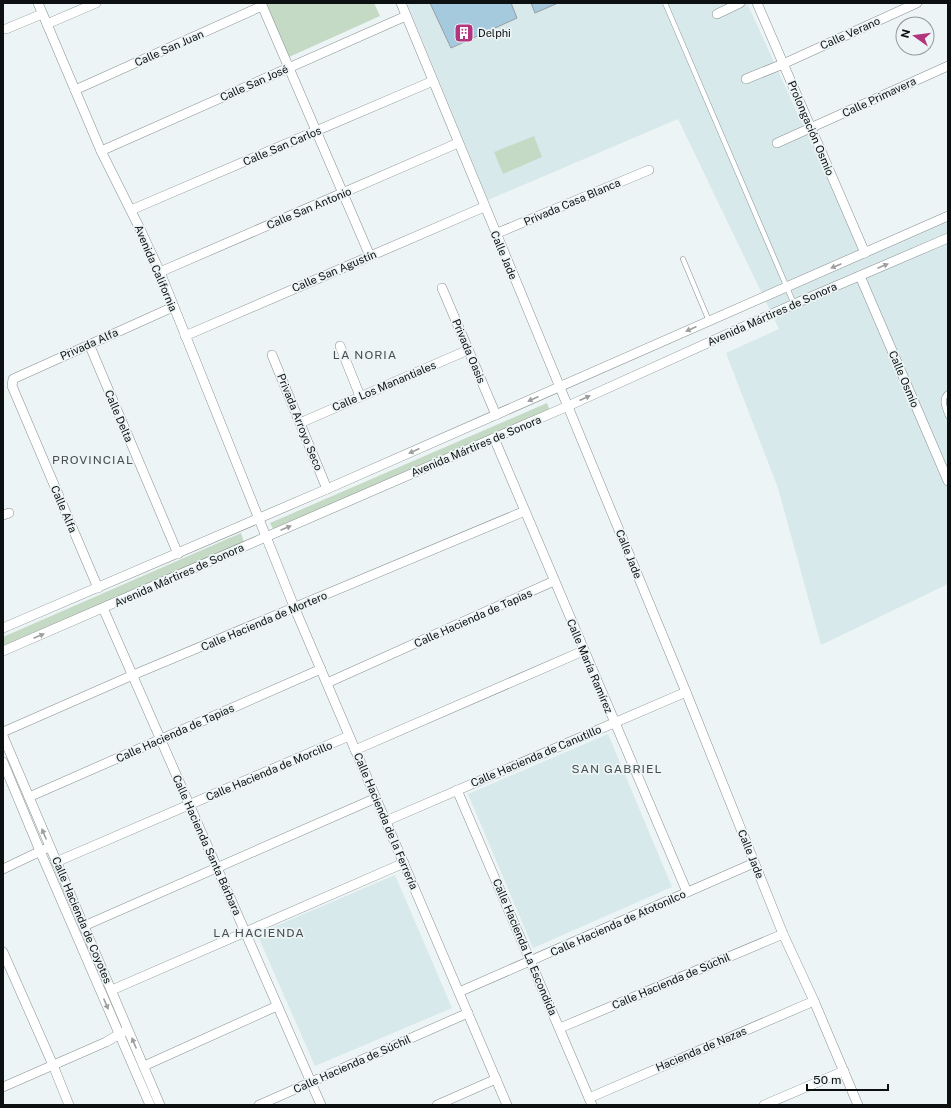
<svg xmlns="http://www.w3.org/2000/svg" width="951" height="1108" viewBox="0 0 951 1108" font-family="'Public Sans',sans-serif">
<rect width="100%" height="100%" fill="#ecf4f5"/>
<g fill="#d8e9eb">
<path d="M407,3H747L861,252L948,219V584L821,645L778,488L726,353L779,329L678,119L488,200Z"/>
<path d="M608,734L672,887L533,948L468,794Z"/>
<path d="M395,875L452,1008L315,1066L257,934Z"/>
</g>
<g fill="#c5dac5">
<path d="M266,3H374L380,16L289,57Z"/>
<path d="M534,136L542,157L503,174L494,152Z"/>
<path d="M547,403L550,411L274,531L270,523Z"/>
<path d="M241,533L244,542L3,647V637Z"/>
</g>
<g fill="#a5cade" stroke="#979da1">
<path d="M430,3H511L517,18L451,48Z"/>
<path d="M531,3H558L535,13Z"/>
</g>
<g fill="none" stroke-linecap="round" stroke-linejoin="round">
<g stroke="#888f90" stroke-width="5.5">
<g id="lane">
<path d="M665,3L794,304"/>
<path d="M683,259L709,321"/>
<path d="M948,393C940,399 945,408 948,416"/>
</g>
</g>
<g stroke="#888f90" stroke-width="10">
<g id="street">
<path d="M38,3L101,151L140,229L160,272L295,609L507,1105"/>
<path d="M261,3L370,256"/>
<path d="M401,3L686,692L783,934L814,1001L858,1105"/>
<path d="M757,3L865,253"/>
<path d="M717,14L740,3"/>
<path d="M47,24L96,3"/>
<path d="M3,29H6L42,14"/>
<path d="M746,79L783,64L917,3"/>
<path d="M75,90L262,6"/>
<path d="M777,143L948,66"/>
<path d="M101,151L406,16"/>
<path d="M131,210L433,81"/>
<path d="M495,234L649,170"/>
<path d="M160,272L458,143"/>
<path d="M860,276L948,481"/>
<path d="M442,288L496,415"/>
<path d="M185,336L484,207"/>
<path d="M89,344L178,554"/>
<path d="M340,346L360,396"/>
<path d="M272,355L327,489"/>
<path d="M300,423L468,350"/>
<path d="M494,438L687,892"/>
<path d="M3,515L9,513"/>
<path d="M98,588L12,386L13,379L173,307"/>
<path d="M103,608L321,1105"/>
<path d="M3,628L327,489L948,216"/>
<path d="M3,651L568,406L794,304L948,238"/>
<path d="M327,683L554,581"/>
<path d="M3,732L133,675L525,511"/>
<path d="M3,736L160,1105"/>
<path d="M355,750L583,651"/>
<path d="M3,762L40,851L150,1105"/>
<path d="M457,790L592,1105"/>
<path d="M29,797L321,669"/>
<path d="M386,821L686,692"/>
<path d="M56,862L349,736"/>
<path d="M3,869L45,849"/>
<path d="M84,926L376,798"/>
<path d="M3,952L53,1065L69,1105"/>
<path d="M112,990L404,863"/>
<path d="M459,992L754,863"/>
<path d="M560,1028L783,934"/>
<path d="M144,1066L277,1006"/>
<path d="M3,1087L106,1042L123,1032"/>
<path d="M589,1098L814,1001"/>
<path d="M259,1105L468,1013"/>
<path d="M437,1105L496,1079"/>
<path d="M764,1105L844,1071"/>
</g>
</g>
<use href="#lane" stroke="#fff" stroke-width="4.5"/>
<use href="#street" stroke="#fff" stroke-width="9"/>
</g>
<defs><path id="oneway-solid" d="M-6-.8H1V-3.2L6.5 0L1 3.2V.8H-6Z"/></defs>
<g fill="#9e9f9f">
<use href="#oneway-solid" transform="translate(836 266) rotate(157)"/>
<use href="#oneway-solid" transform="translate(883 266) rotate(-23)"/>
<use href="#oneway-solid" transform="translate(691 329) rotate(156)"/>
<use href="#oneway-solid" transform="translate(585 398) rotate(-24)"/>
<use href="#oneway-solid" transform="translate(533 399) rotate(156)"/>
<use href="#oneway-solid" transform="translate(414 451) rotate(156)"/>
<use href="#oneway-solid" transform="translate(286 528) rotate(-23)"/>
<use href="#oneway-solid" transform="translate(39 636) rotate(-23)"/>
<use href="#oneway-solid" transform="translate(44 834) rotate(-113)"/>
<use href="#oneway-solid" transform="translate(106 1004) rotate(67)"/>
<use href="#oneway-solid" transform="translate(134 1043) rotate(-113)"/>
</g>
<defs>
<g id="building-square" transform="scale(1)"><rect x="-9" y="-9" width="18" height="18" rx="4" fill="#b4337d" stroke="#ecf4f5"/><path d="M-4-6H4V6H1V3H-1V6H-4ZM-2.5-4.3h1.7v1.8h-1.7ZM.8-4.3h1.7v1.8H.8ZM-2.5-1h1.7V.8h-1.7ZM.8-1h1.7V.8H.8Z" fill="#fff"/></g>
</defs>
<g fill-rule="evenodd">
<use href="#building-square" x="464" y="33"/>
</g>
<g text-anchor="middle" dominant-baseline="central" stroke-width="3.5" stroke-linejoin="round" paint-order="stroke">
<g font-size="11" fill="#0d1010" stroke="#ecf4f5" text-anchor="start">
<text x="478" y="33">Delphi</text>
</g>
<g font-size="11" fill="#0d1010" stroke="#ecf4f5">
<text transform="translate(850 33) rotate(-24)">Calle Verano</text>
<text transform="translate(169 48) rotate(-24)">Calle San Juan</text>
<text transform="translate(254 83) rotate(-24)">Calle San José</text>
<text transform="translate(879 97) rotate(-25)">Calle Primavera</text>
<text transform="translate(811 128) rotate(67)">Prolongación Osmio</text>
<text transform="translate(282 146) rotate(-23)">Calle San Carlos</text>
<text transform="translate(572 202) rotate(-23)">Privada Casa Blanca</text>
<text transform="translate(309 208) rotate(-23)">Calle San Antonio</text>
<text transform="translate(504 255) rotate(67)">Calle Jade</text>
<text transform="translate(156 268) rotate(67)">Avenida California</text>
<text transform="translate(334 271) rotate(-23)">Calle San Agustín</text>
<text transform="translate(772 314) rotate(-24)">Avenida Mártires de Sonora</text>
<text transform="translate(89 344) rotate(-24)">Privada Alfa</text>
<text transform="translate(469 351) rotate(67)">Privada Oasis</text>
<text transform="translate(904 379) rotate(67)">Calle Osmio</text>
<text transform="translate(384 386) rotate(-23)">Calle Los Manantiales</text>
<text transform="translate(119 416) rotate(67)">Calle Delta</text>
<text transform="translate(300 422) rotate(68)">Privada Arroyo Seco</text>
<text transform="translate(476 446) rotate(-23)">Avenida Mártires de Sonora</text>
<text transform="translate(64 509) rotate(67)">Calle Alfa</text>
<text transform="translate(629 554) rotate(68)">Calle Jade</text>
<text transform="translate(179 575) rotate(-24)">Avenida Mártires de Sonora</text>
<text transform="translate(473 618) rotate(-24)">Calle Hacienda de Tapias</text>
<text transform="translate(264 621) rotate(-23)">Calle Hacienda de Mortero</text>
<text transform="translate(590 666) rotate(67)">Calle María Ramírez</text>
<text transform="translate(175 733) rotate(-24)">Calle Hacienda de Tapias</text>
<text transform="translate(536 756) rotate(-23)">Calle Hacienda de Canutillo</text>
<text transform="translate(269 771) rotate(-23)">Calle Hacienda de Morcillo</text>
<text transform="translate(386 821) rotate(67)">Calle Hacienda de la Ferrería</text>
<text transform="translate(207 845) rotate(66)">Calle Hacienda Santa Bárbara</text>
<text transform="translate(751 854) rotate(68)">Calle Jade</text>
<text transform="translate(82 920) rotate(67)">Calle Hacienda de Coyotes</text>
<text transform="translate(618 923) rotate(-24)">Calle Hacienda de Atotonilco</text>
<text transform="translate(525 947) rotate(67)">Calle Hacienda La Escondida</text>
<text transform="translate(671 981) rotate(-23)">Calle Hacienda de Súchil</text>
<text transform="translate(701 1049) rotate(-23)">Hacienda de Nazas</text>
<text transform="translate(352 1064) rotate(-24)">Calle Hacienda de Súchil</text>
</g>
<g font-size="12" letter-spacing="1" fill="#464d4e" stroke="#ecf4f5">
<text x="365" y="355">LA NORIA</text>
<text x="93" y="460">PROVINCIAL</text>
<text x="617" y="769">SAN GABRIEL</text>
<text x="259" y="933">LA HACIENDA</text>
</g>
</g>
<rect width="951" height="1108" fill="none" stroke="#0d1010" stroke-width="8"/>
<g transform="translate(915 36) rotate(284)"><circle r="19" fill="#ecf4f5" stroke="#939999"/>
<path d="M0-3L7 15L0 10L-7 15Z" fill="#b4337d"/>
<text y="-6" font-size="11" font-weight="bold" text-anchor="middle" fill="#0d1010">N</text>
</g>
<path d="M807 1084v6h81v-6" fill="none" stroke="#0d1010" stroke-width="2"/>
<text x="813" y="1084" font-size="12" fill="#0d1010" stroke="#ecf4f5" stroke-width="3" paint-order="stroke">50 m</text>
</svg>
